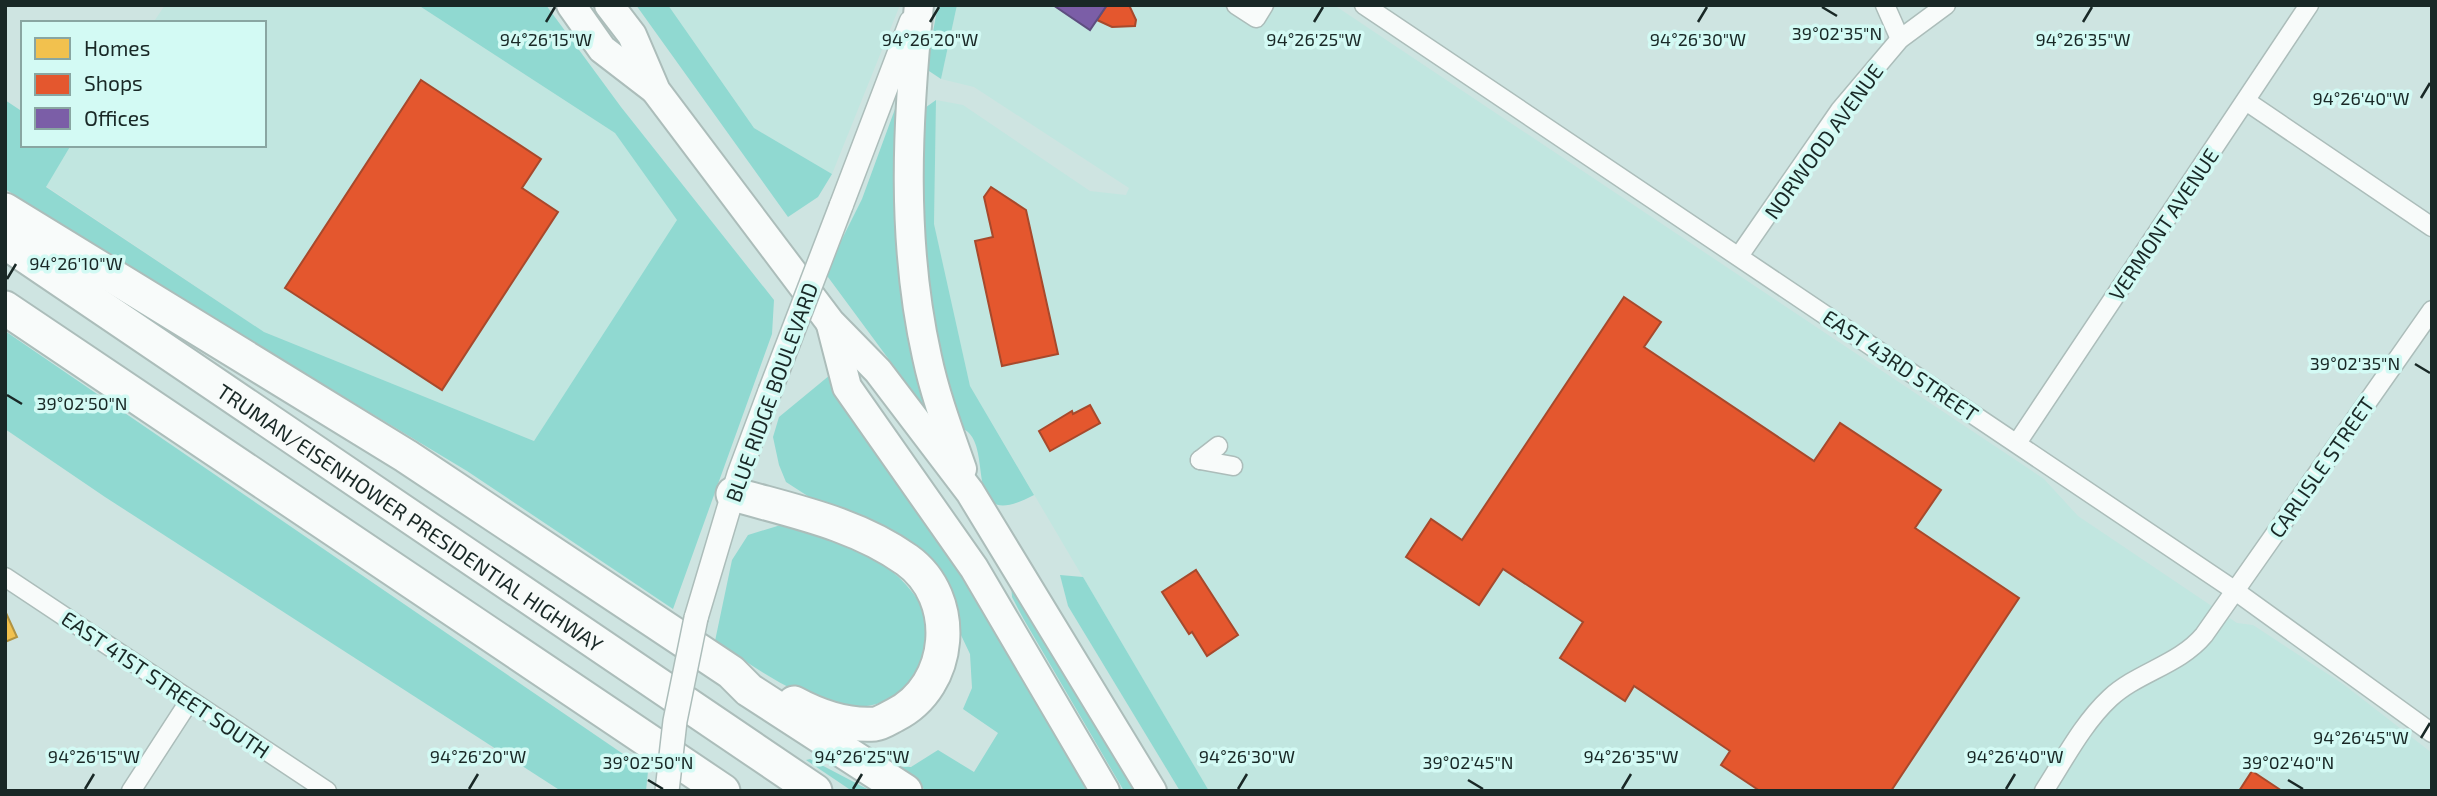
<svg xmlns="http://www.w3.org/2000/svg" width="2437" height="796" viewBox="0 0 2437 796" font-family="'Exo 2',sans-serif">
<rect width="100%" height="100%" fill="#cee4e1"/>
<g fill="#c1e6e0">
<path d="M165,5H418L615,133L678,220L534,441L264,332L46,186L71,145H264V23H153Z"/>
<path d="M668,5H900L832,174L754,128Z"/>
<path d="M957,5H1334L2044,479L2078,516L2237,623L2253,625L2343,684L2432,753V791H1209L970,386L934,224L936,100L963,105L1090,191L1126,195L1129,188L974,87L941,79Z"/>
</g>
<g fill="#90d9d1">
<path d="M418,5H546L621,107L774,300L772,334L673,609L467,471L128,267L5,189V100L23,112V145H71L46,187L264,332L534,441L677,220L615,133Z"/>
<path d="M636,5H668L754,128L832,174L818,197L788,217Z"/>
<path d="M938,5H957L941,79L926,69Z"/>
<path d="M936,100L934,224L970,386L1034,495C963,533 992,457 969,433C966,430 960,427 956,423L922,275V110Z"/>
<path d="M895,109L903,111L938,426L825,273L862,199Z"/>
<path d="M5,331L648,771L646,791H561L105,497L5,429Z"/>
<path d="M830,375L948,553L1090,791H928L880,766L911,767L938,750L974,772L998,733L963,709L972,688L970,654L950,612L919,568L786,482L779,465L773,437L779,417Z"/>
<path d="M784,524C837,539 886,553 919,601C924,608 925,619 926,627C938,682 886,715 837,705C791,695 753,666 715,641L732,560L748,535Z"/>
<path d="M1060,575L1083,577L1209,791H1180L1068,606Z"/>
<path d="M1011,584L1142,791H1124L1023,618L1012,597Z"/>
<path d="M810,759L871,791H852L806,760Z"/>
</g>
<path fill="#f2c14e" stroke="#b19342" stroke-width="2" d="M6,613L17,637L5,642V614Z"/>
<g fill="#e4572e" stroke="#a7492c" stroke-width="2">
<path d="M1107,5H1129L1136,20L1135,26L1112,27L1097,20Z"/>
<path d="M421,80L541,159L522,188L558,212L442,390L285,288Z"/>
<path d="M991,187L1026,210L1058,354L1002,366L975,241L993,237L984,197Z"/>
<path d="M1624,297L1661,322L1644,347L1814,461L1840,423L1941,490L1915,528L2019,598L1891,791H1760L1721,765L1730,751L1634,686L1625,701L1560,658L1583,622L1503,569L1479,605L1406,557L1431,519L1462,540Z"/>
<path d="M1090,405L1100,423L1050,451L1039,431L1072,411L1073,414Z"/>
<path d="M1196,570L1238,635L1207,656L1192,632L1189,634L1162,592Z"/>
<path d="M2252,771L2282,791H2239Z"/>
</g>
<path fill="#7b5ea7" stroke="#5e4e80" stroke-width="2" d="M1053,5H1107L1090,30Z"/>
<g fill="none" stroke-linecap="round" stroke-linejoin="round">
<g stroke="#acbdba" stroke-width="21">
<g id="minor">
<path d="M1236,5L1256,18L1264,5"/>
<path d="M1364,5L2234,590L2432,733"/>
<path d="M1885,5L1900,39"/>
<path d="M2246,101L2432,227"/>
<path d="M1739,256L1840,110L1900,39L1946,5"/>
<path d="M2017,443L2309,5"/>
<path d="M1200,460L1233,466"/>
<path d="M1200,460L1218,446"/>
<path d="M5,577L327,791"/>
<path d="M131,791L190,700"/>
<path d="M2044,791C2064,760 2083,723 2110,698C2138,672 2179,665 2204,635L2432,310"/>
</g>
</g>
<g stroke="#acbdba" stroke-width="26">
<g id="tertiary">
<path d="M841,206L911,22"/>
<path d="M696,618L739,474L770,391"/>
</g>
</g>
<g stroke="#acbdba" stroke-width="32">
<g id="primary">
<path d="M571,5L602,49L654,89"/>
<path d="M609,5L632,35L656,91L830,322L878,371L970,492L1152,791"/>
<path d="M919,5C907,122 901,241 927,357C935,395 949,432 962,469"/>
<path d="M831,325L847,387L974,568L1105,791"/>
</g>
</g>
<g stroke="#acbdba" stroke-width="37">
<g id="motorway">
<path d="M5,210L406,456L731,672L749,690L905,791"/>
<path id="s1" d="M5,242L815,791"/>
<path d="M5,308L723,791"/>
<path d="M733,494C792,511 855,523 907,560C960,598 953,686 895,715C889,718 882,723 875,724C847,726 818,716 794,703"/>
</g>
</g>
<use href="#minor" stroke="#f8fbfa" stroke-width="18"/>
<use href="#tertiary" stroke="#f8fbfa" stroke-width="23"/>
<use href="#primary" stroke="#f8fbfa" stroke-width="28"/>
<use href="#motorway" stroke="#f8fbfa" stroke-width="33"/>
<g stroke="#acbdba" stroke-width="26" stroke-linecap="butt">
<g id="tertiary-bridge">
<path d="M770,391L841,206"/>
<path d="M667,791L675,721L696,618"/>
</g>
</g>
<use href="#tertiary-bridge" stroke="#f8fbfa" stroke-width="23"/>
</g>
<path fill="none" stroke="#192826" stroke-width="2.5" d="M1822,7L1837,16M546,22L555,7M930,22L939,7M1314,22L1323,7M1698,22L1707,7M2083,22L2092,7M2421,98L2430,83M7,279L16,264M2415,364L2430,373M7,395L22,404M2421,738L2430,723M648,780L663,789M1468,780L1483,789M2288,780L2303,789M85,789L94,774M469,789L478,774M853,789L862,774M1238,789L1247,774M1622,789L1631,774M2006,789L2015,774"/>
<g text-anchor="middle" dominant-baseline="central" stroke-width="7" stroke-linejoin="round" paint-order="stroke">
<g font-size="21" fill="#192826" stroke="#d3faf4">
<text transform="translate(1823 141) rotate(-54)">NORWOOD AVENUE</text>
<text transform="translate(2163 224) rotate(-56)">VERMONT AVENUE</text>
<text transform="translate(1901 365) rotate(34)">EAST 43RD STREET</text>
<text transform="translate(771 392) rotate(-70)">BLUE RIDGE BOULEVARD</text>
<text transform="translate(2321 467) rotate(-55)">CARLISLE STREET</text>
<text stroke="none"><textPath href="#s1" startOffset="490">TRUMAN/EISENHOWER PRESIDENTIAL HIGHWAY</textPath></text>
<text transform="translate(166 684) rotate(34)">EAST 41ST STREET SOUTH</text>
</g>
</g>
<g font-size="18" text-anchor="middle" fill="#192826" stroke="#d3faf4" stroke-width="7" stroke-linejoin="round" paint-order="stroke">
<text x="1837" y="40">39°02'35"N</text>
<text x="1314" y="46">94°26'25"W</text>
<text x="1698" y="46">94°26'30"W</text>
<text x="546" y="46">94°26'15"W</text>
<text x="930" y="46">94°26'20"W</text>
<text x="2083" y="46">94°26'35"W</text>
<text x="2361" y="105">94°26'40"W</text>
<text x="76" y="270">94°26'10"W</text>
<text x="2355" y="370">39°02'35"N</text>
<text x="82" y="410">39°02'50"N</text>
<text x="2361" y="744">94°26'45"W</text>
<text x="94" y="763">94°26'15"W</text>
<text x="478" y="763">94°26'20"W</text>
<text x="862" y="763">94°26'25"W</text>
<text x="1247" y="763">94°26'30"W</text>
<text x="1631" y="763">94°26'35"W</text>
<text x="2015" y="763">94°26'40"W</text>
<text x="648" y="769">39°02'50"N</text>
<text x="1468" y="769">39°02'45"N</text>
<text x="2288" y="769">39°02'40"N</text>
</g>
<rect width="2437" height="796" fill="none" stroke="#192826" stroke-width="14"/>
<rect x="21" y="21" width="245" height="126" fill="#d3faf4" stroke="#89a6a2" stroke-width="2"/>
<rect x="35" y="38" width="35" height="21" fill="#f2c14e" stroke="#89a6a2" stroke-width="2"/>
<text x="84" y="56" font-size="21" fill="#192826">Homes</text>
<rect x="35" y="74" width="35" height="21" fill="#e4572e" stroke="#89a6a2" stroke-width="2"/>
<text x="84" y="91" font-size="21" fill="#192826">Shops</text>
<rect x="35" y="108" width="35" height="21" fill="#7b5ea7" stroke="#89a6a2" stroke-width="2"/>
<text x="84" y="126" font-size="21" fill="#192826">Offices</text>
</svg>
